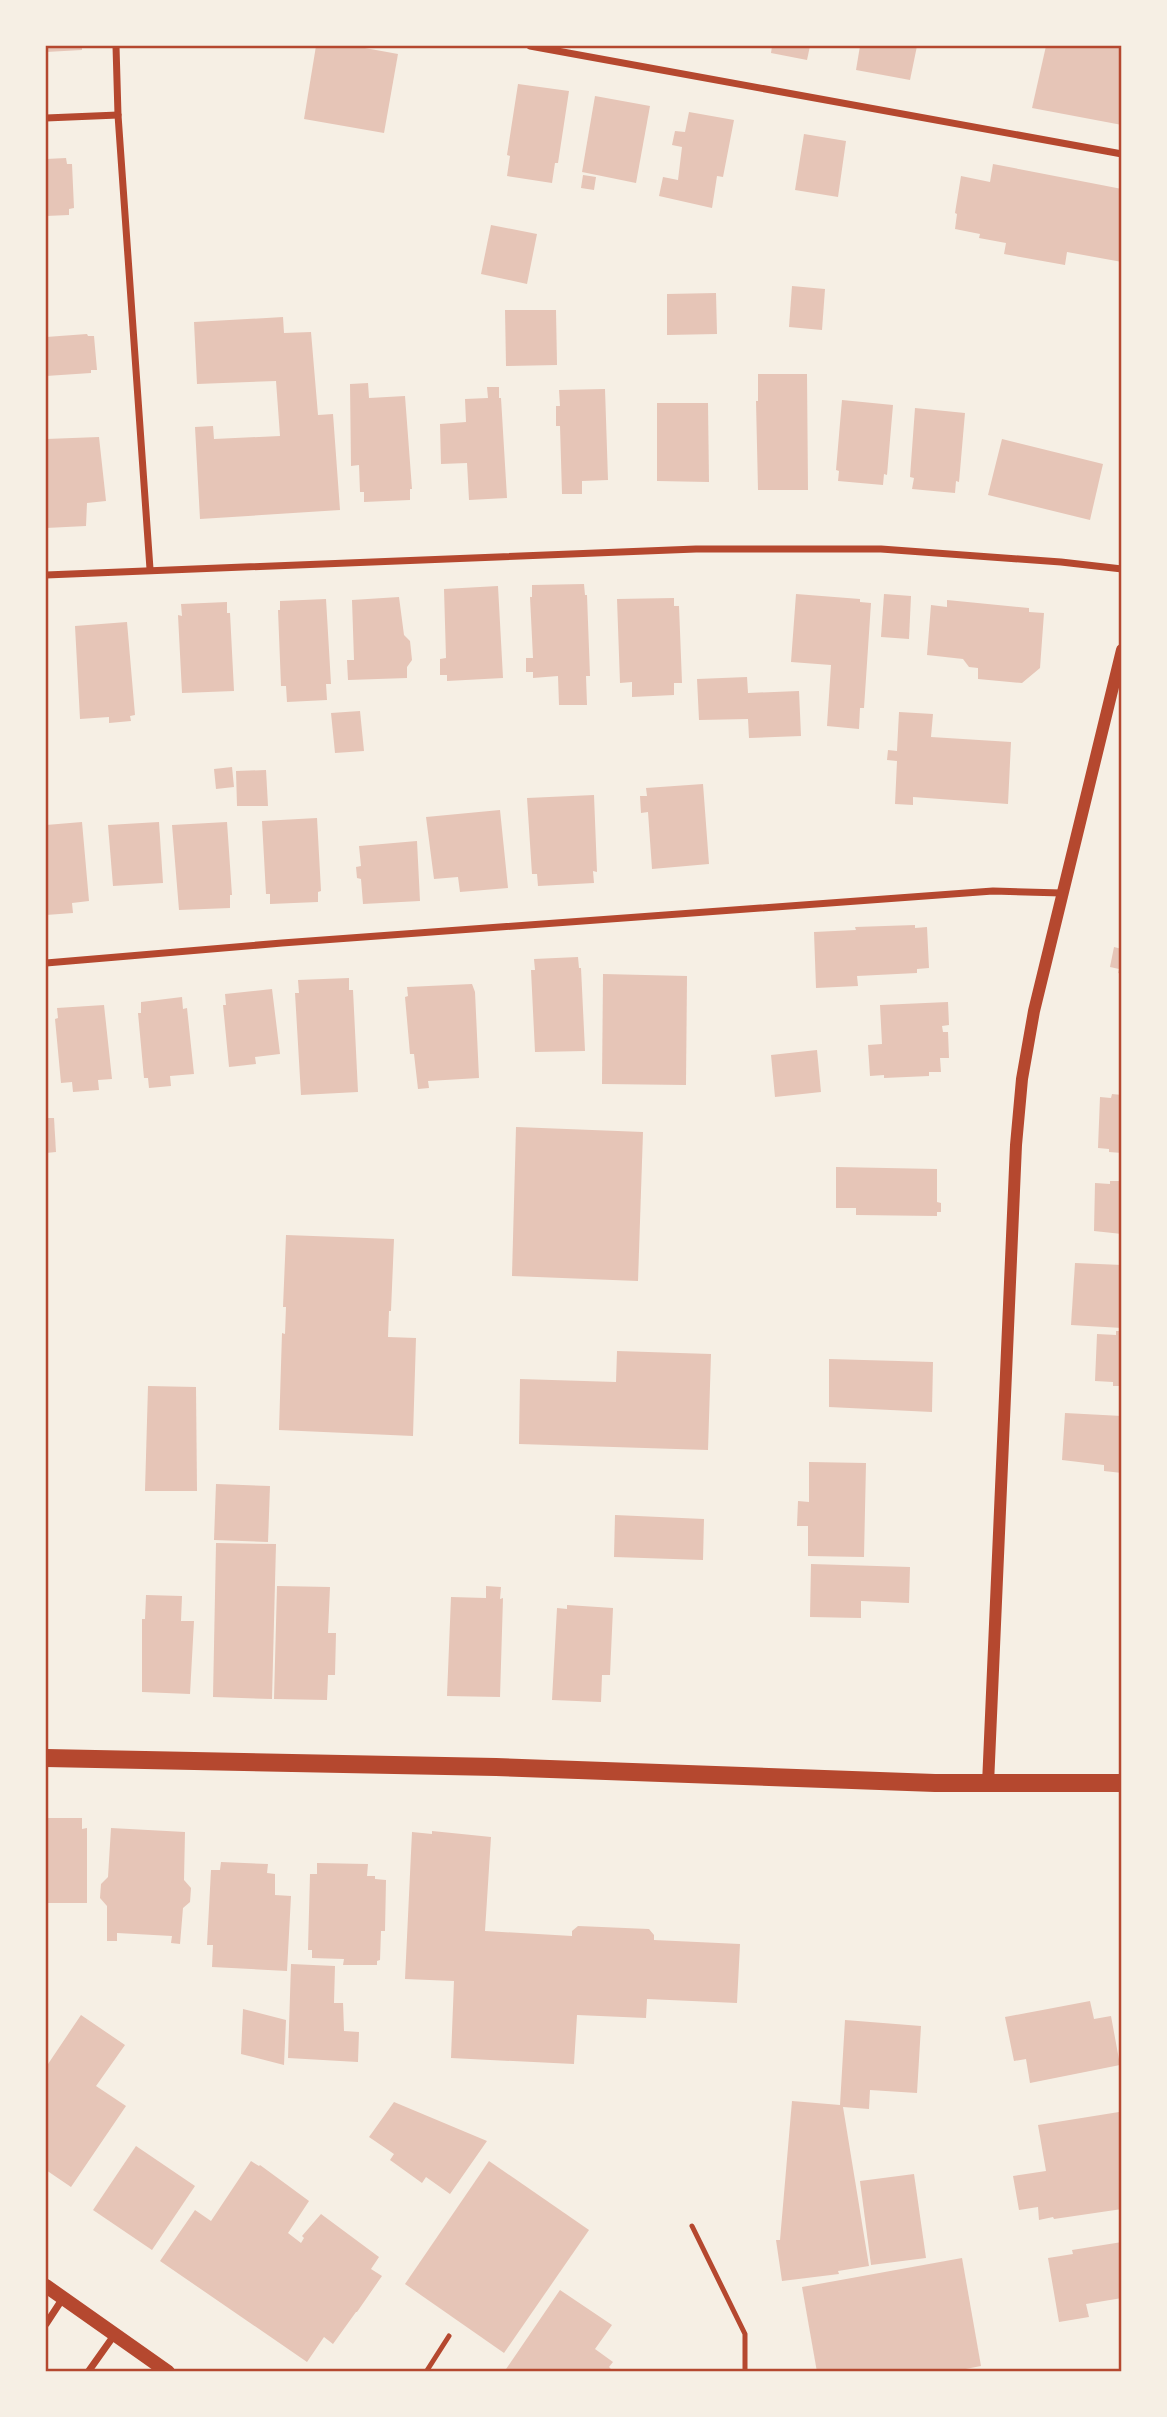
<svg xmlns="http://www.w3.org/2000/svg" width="1167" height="2417" viewBox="0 0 1167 2417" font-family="Commissioner,sans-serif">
<rect width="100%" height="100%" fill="#f6efe4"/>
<g fill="#e6c5b7">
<path d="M46,46H82V50L46,52Z"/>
<path d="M316,46H354L398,54L384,133L304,119Z"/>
<path d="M772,46H810L807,60L771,53Z"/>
<path d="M860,46H917L910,80L856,70Z"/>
<path d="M1046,46H1122V125L1032,108Z"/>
<path d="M518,84L569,91L558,163H555L552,183L507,176L510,156L507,155Z"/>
<path d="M595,96L650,106L636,183L582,172Z"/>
<path d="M689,112L734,120L723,177L717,176L712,208L659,196L663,177L678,180L682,147L672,145L675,131L685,132Z"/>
<path d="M804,134L846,141L838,197L795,190Z"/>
<path d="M66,158L67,164H72L74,208L69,209V215L46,216V159Z"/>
<path d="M993,164L1122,189V262L1067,252L1065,265L1004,254L1006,243L979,238L980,234L955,229L957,214L955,213L961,176L990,182Z"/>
<path d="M583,175L596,177L594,190L581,188Z"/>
<path d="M491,225L537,234L527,284L481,274Z"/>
<path d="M792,286L825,289L822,330L789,327Z"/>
<path d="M716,293L717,334L667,335V294Z"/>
<path d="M505,310H556L557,365L506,366Z"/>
<path d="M283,317L284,333L311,332L318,415L333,414L340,510L200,519L195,427L213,426L214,439L280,436L276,381L197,384L194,322Z"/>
<path d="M87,334L88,336H94L97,370H91V373L46,376V337Z"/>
<path d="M758,374H807L808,490H758L756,401H758Z"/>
<path d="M368,383L369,398L405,396L412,489H410V500L364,502V492H360L359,465L351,466L350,384Z"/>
<path d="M487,387H499V398H501L507,498L469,500L467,463L441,464L440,424L466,422L465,399L488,398Z"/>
<path d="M605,389L608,480L582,481V494H562L560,426H556V406H560L559,390Z"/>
<path d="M842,400L893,405L887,475L884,474L883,485L838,481L839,471L836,470Z"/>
<path d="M657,403H708L709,482L657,481Z"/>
<path d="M915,408L965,413L959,482L956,481L955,493L912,489L914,478L910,477Z"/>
<path d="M99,437L106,501L87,503L86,526L46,528V439Z"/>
<path d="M1002,439L1103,464L1090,520L988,495Z"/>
<path d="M584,584L585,595H587L590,676H586L587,705H559L558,676L533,678V672H526V658H533L530,597H532V585Z"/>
<path d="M498,586L503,678L447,681V675H440V659L446,658L444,589Z"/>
<path d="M796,594L860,599V602L871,603L864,708H860L859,729L827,726L831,665L791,662Z"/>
<path d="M884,594L911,596L909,639L881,637Z"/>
<path d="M399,597L404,635L410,641L412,660L407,667V678L348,680L347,660H354L352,600Z"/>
<path d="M674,598V606H679L682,683H674V695L632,697V682L620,683L617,599Z"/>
<path d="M326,599L331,684H326L327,700L287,702L286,686H281L278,610H280V601Z"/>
<path d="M947,600L1029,608V612L1044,613L1040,668L1022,683L978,679V668L969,667L963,659L927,655L931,605L947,607Z"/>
<path d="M227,602V613H230L234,691L182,693L178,615L182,616L181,604Z"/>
<path d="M127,622L135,715L130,716L131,721L109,723V717L80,719L75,626Z"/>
<path d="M747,677L748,693L799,691L801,736L749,738L748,719L699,720L697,679Z"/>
<path d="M360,711L364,751L335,753L331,713Z"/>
<path d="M899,712L933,714L931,737L1011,742L1008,804L913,797V805L895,804L897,761L887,760L888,750L897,751Z"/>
<path d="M232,767L234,787L216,789L214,769Z"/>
<path d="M266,770L268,806H237L236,771Z"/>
<path d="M703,784L709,864L652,869L648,812L641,813L640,796H647L646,788Z"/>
<path d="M594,795L597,872L593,871L594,883L538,886L537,874H532L527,798Z"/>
<path d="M500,810L508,888L460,892L458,877L434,879L426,817Z"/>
<path d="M317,818L321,891L318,892V902L270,904V894H266L262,821Z"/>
<path d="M82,822L89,901L72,903L73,913L46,915V825Z"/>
<path d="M159,822L163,883L113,886L108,825Z"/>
<path d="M227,822L232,895H230V908L179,910L172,825Z"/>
<path d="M417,841L420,901L363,904L361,879L357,878L356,867L361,866L359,846Z"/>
<path d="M915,925V928L927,927L929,968L917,969V973L857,976L858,986L816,988L814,932L856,930L855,927Z"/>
<path d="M1114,947L1122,949V974L1118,973L1119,969L1110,967Z"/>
<path d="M578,957L579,968H581L585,1051L535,1052L531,970H535L534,959Z"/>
<path d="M603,974L687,976L686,1085L602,1084Z"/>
<path d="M349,978V990H353L358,1092L301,1095L295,993H299L298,980Z"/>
<path d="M472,984L475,992L479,1078L428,1081L429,1088L418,1089L414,1054H410L405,997L408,996L407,987Z"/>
<path d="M272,989L280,1054L255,1057L256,1064L229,1067L223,1005H226L225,994Z"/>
<path d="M182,997L183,1009L187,1008L194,1074L170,1076L171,1086L149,1088L148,1078H144L138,1013H141V1002Z"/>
<path d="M948,1002L949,1025L942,1026L943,1032H948L949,1058H940L941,1072H929V1076L884,1078V1075L870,1076L868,1045L882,1044L880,1005Z"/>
<path d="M104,1005L112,1079L98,1080L99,1090L73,1092L72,1082L61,1083L55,1019L58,1018L57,1008Z"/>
<path d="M817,1050L821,1092L775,1097L771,1055Z"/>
<path d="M1112,1094L1122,1095V1153L1109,1152V1149L1098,1148L1100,1097L1111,1098Z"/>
<path d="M46,1118H54L56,1152L46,1153Z"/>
<path d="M516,1127L643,1132L638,1281L512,1276Z"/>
<path d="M836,1167L937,1169V1202L941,1203V1212H937V1216L856,1215V1208H836Z"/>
<path d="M1110,1181H1122V1234L1094,1231L1095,1183L1110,1184Z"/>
<path d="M286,1235L394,1239L391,1311H389L388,1337L416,1338L413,1436L279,1430L282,1333L285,1334L286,1307H283Z"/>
<path d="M1075,1263L1122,1265V1328L1071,1325Z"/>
<path d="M1116,1331H1122V1386H1113V1382L1095,1381L1097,1334L1116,1335Z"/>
<path d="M617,1351L711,1354L708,1450L519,1444L520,1379L616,1382Z"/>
<path d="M829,1359L933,1362L932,1412L829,1407Z"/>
<path d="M148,1386L196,1387L197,1491H145Z"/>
<path d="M1065,1413L1122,1416V1473L1104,1471V1465L1062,1460Z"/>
<path d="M809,1462L866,1463L864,1557L808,1556V1526H797L798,1501L809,1502Z"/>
<path d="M216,1484L270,1486L268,1542L214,1540Z"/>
<path d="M615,1515L704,1519L703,1560L614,1557Z"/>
<path d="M216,1543L276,1544L272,1699L213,1697Z"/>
<path d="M811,1564L910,1567L909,1603L861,1601V1618L810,1617Z"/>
<path d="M277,1586L330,1587L328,1633H336L335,1675H328L327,1700L274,1699Z"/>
<path d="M486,1586L501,1587L500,1599L503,1598L500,1697L447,1696L451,1597L486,1598Z"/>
<path d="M146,1595L182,1596L181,1621H194L190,1694L142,1692V1619H145Z"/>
<path d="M567,1605L613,1608L610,1675H602L601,1702L552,1700L557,1608L567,1609Z"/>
<path d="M46,1818H82V1829L87,1828V1903H46Z"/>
<path d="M111,1828L185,1832L184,1880L191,1888L190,1902L183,1908L180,1944L171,1943L172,1936L117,1933V1941H107V1906L100,1898L101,1884L108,1877Z"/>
<path d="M432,1831L491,1837L485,1931L572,1936V1931L578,1926L649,1929L654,1935V1940L740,1944L737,2003L647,1999L646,2018L577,2015L574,2064L451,2058L454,1981L405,1979L412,1832L432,1834Z"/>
<path d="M221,1862L268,1864L267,1873L275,1874V1895L291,1896L287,1971L212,1967L213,1945H207L211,1870H220Z"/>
<path d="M317,1863L368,1864L367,1876H375V1879L386,1880L385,1931H381L380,1960L377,1961V1965H343L344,1959L312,1958V1950H308L310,1874H317Z"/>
<path d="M291,1964L335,1966L334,2003H343L344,2031L359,2032L358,2062L288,2058Z"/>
<path d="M1090,2001L1094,2019L1111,2016L1120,2065L1030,2083L1026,2059L1014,2061L1005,2017Z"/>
<path d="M243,2009L286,2020L284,2065L241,2054Z"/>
<path d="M81,2015L125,2045L96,2086L126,2106L71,2187L46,2170V2067Z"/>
<path d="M845,2020L921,2026L917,2093L870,2090L869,2109L843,2107L869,2266L838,2271L839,2274L782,2281L776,2240H780L792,2101L840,2105Z"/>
<path d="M394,2102L487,2141L450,2194L426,2177L422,2183L390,2160L394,2154L369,2137Z"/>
<path d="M1119,2112L1122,2129V2209L1054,2219L1053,2217L1039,2220L1038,2207L1019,2210L1013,2176L1046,2171L1038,2125Z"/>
<path d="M136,2146L195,2186L152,2250L93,2210Z"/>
<path d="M251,2161L259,2166L260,2165L309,2201L288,2233L301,2243L304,2238L302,2236L321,2214L379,2257L371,2269L382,2276L357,2312H356L333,2344L324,2337L307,2362L160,2261L195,2210L211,2221Z"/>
<path d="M489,2161L589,2230L504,2353L405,2284Z"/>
<path d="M914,2174L926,2258L871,2265L860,2181Z"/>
<path d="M1122,2242V2298L1086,2304L1089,2317L1059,2322L1048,2258L1073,2254L1072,2250Z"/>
<path d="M962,2258L981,2366L950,2372H817L802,2287Z"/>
<path d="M560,2290L612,2325L595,2349L613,2362L609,2367L614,2372H504Z"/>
</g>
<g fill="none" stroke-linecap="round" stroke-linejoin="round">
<g stroke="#b5482f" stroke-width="5">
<path d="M692,2226L745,2334V2372"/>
<path d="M426,2372L449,2336"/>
</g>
<g stroke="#b5482f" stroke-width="7">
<path d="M116,46L118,115L150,569"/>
<path d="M530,46L1122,154"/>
<path d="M46,118L118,115"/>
<path d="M46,575L696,549H881L1061,562L1122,569"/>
<path d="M46,963L282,943L993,891L1062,893"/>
<path d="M46,2324L63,2298"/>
<path d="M88,2372L115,2334"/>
</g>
<path stroke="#b5482f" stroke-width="12" d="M988,1784L1016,1145L1022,1079L1034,1011L1122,650"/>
<path stroke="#b5482f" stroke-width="14" d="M46,2286L168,2372"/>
<path stroke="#b5482f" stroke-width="18" d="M46,1758L496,1767L935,1783H1122"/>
</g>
<rect width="1167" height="2417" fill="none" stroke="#f6efe4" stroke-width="94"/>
<rect x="47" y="47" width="1073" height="2323" fill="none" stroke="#b5482f" stroke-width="2.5"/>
</svg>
